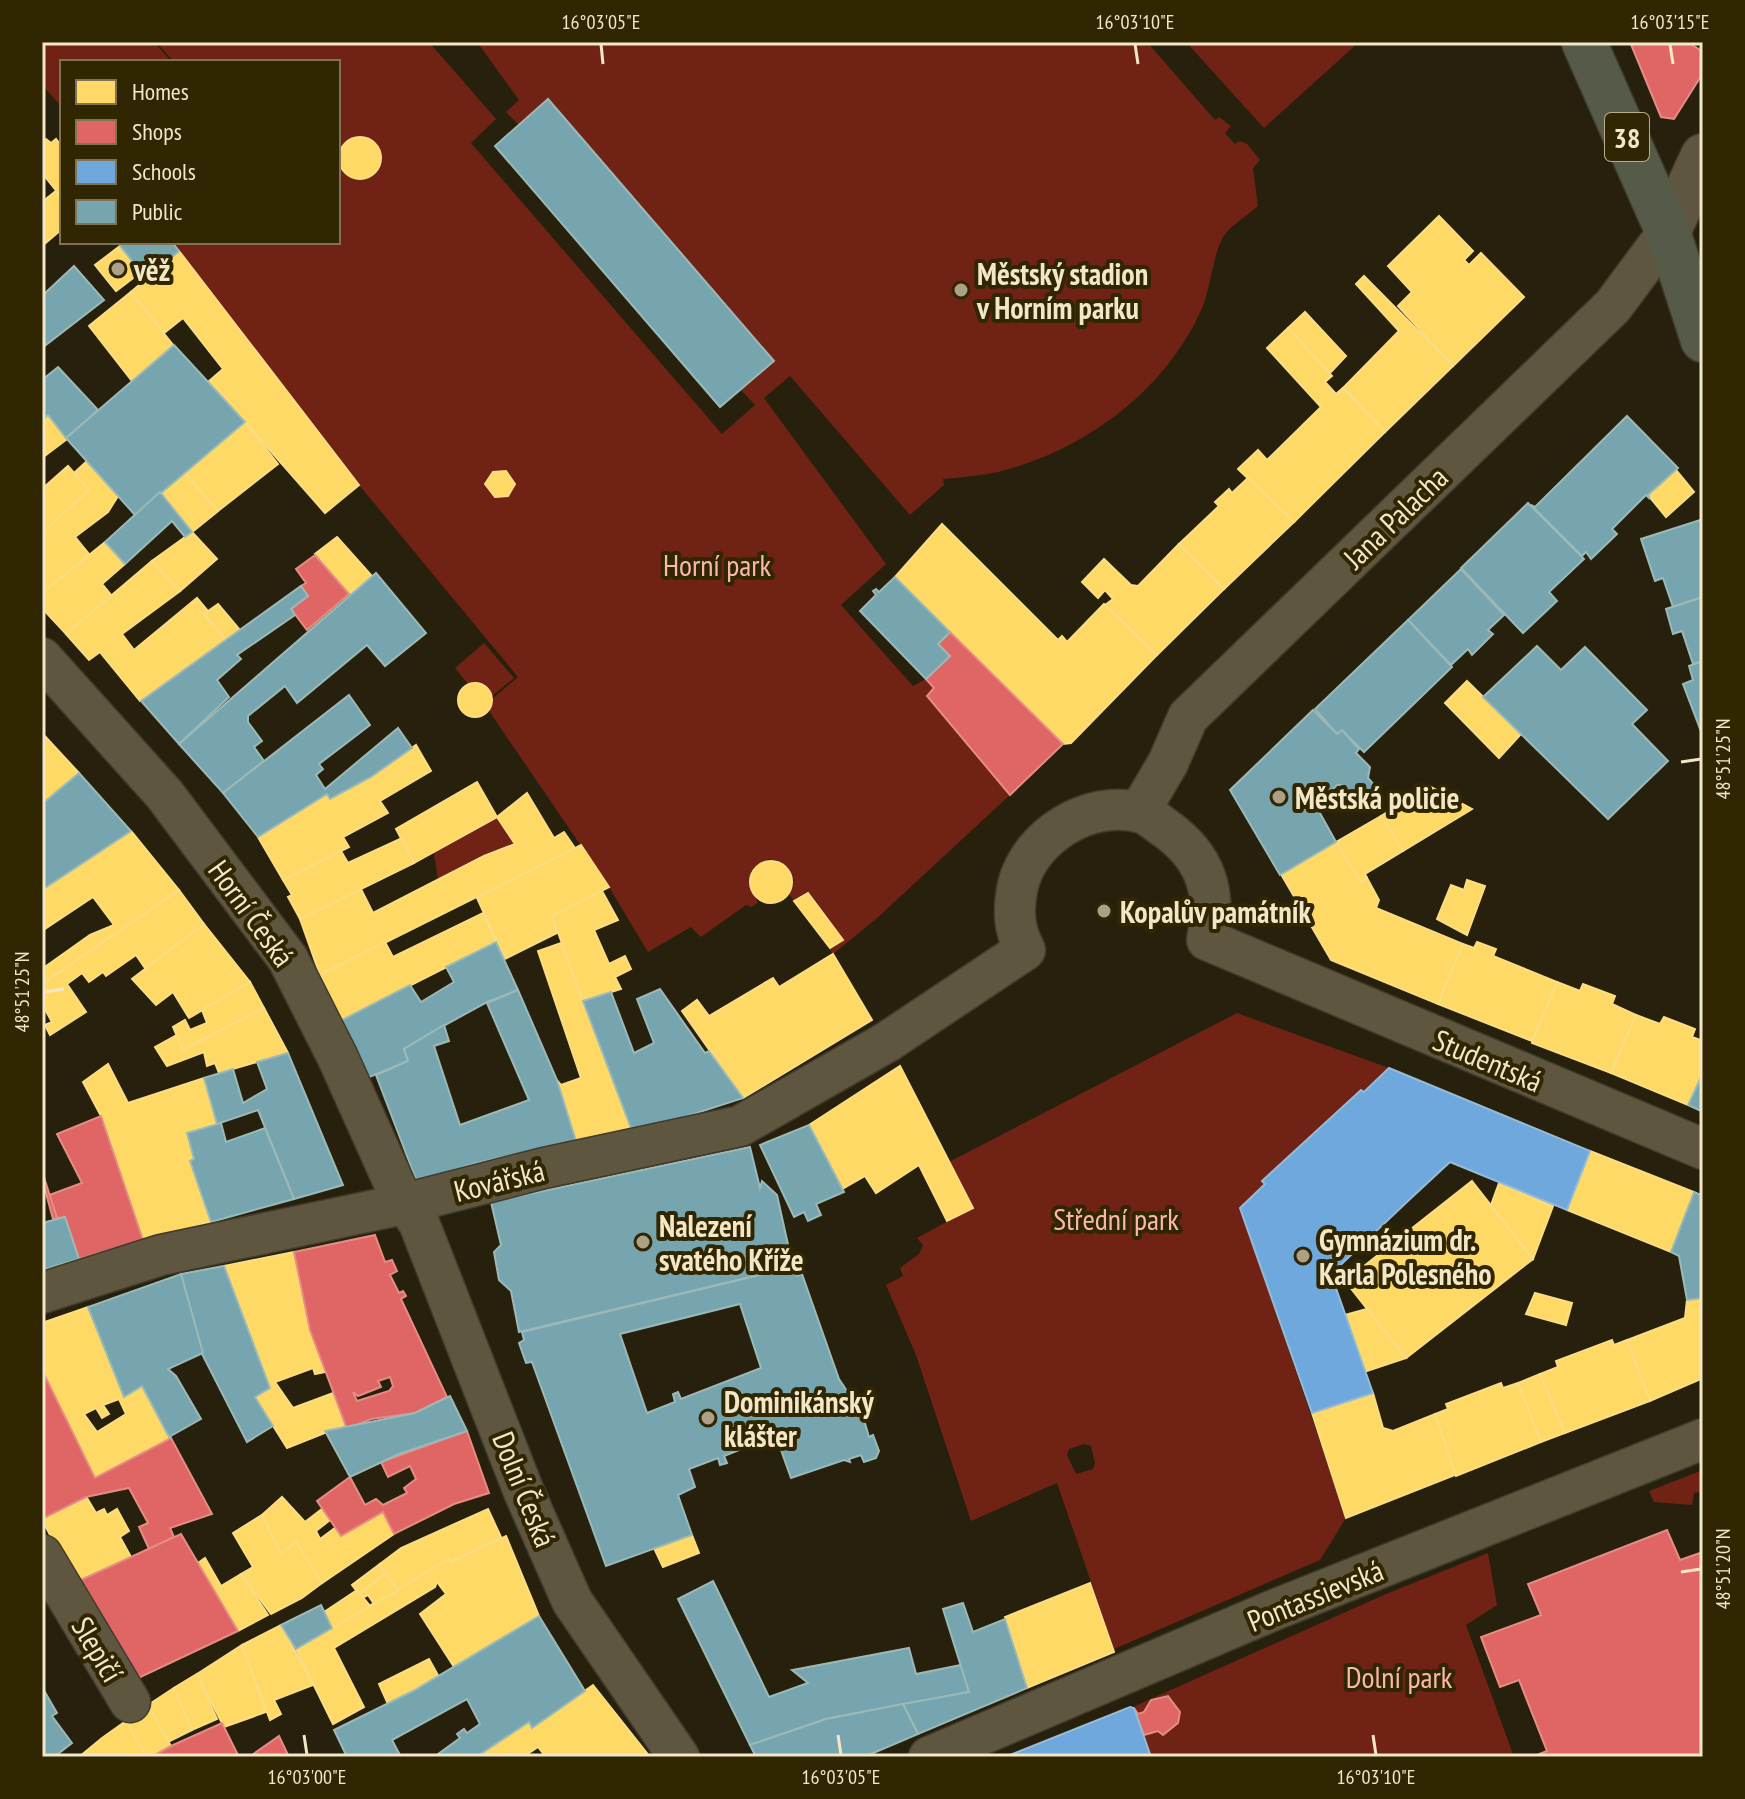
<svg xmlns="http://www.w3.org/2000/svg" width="1745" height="1799" viewBox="0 0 1745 1799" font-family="'PT Sans Narrow',sans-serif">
<rect width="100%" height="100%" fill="#26200c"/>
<g fill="#702315" fill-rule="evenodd">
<path d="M42,42H154L172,62H62V107L42,85Z"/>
<path d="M156,42H429L496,119L471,143L722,434L755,405L741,390L774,360L548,100L519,125L506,112L519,100L477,42H1147L1215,120L1219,117L1231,126L1225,133L1235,144L1240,141L1247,144L1260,160L1253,168L1258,206C1248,215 1227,228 1222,239C1211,262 1211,291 1199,315C1161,394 1083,451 998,472C980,476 961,477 943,479L944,485L910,515L790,376L764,398L886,564L841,605L913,686L926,679L934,688L928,696L1010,795L876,919L833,954L789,894L794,880L780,861L768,859L751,871L750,883L758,903L751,907L746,905L701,937L691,927L648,952L609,887L489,711L492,699L518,677L359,485L172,242H338V62H174ZM506,471L515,483L508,495L495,497L485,485L493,472Z"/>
<path d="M1186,42H1359L1264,128Z"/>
<path d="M484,643L514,678L492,696L484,685L468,684L455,668Z"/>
<path d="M501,814L560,855L458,907L438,880L434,853Z"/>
<path d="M1237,1013L1389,1068L1364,1092L1360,1090L1263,1181L1265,1184L1240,1208L1346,1518L1320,1560L1114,1649L1057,1483L971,1521L916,1355L886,1285L903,1276L900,1268L919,1254L923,1245L917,1238L972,1208L949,1162ZM1084,1444L1091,1446L1095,1463L1093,1469L1076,1474L1067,1455L1069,1449Z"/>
<path d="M1703,1470V1492L1694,1493L1692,1505L1654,1502L1649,1491Z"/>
<path d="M1488,1553L1497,1605L1466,1625L1514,1757H1151L1144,1735L1158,1731L1165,1734L1168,1728L1178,1723L1180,1712L1168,1696L1151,1700L1144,1712L1138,1714L1135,1706L1386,1594Z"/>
</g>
<g fill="#ffd966" stroke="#fbdd83" stroke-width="2" fill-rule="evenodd">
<circle cx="360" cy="158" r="21"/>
<path d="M46,139L51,143L56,139L62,147V198L42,173V143Z"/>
<path d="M56,191L62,198V229L42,246V202Z"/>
<path d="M1439,216L1473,251L1464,260L1469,265L1481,253L1524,297L1453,366L1398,306L1412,292L1388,266Z"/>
<path d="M120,246L141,272L116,291L95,265Z"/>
<path d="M179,251L359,485L325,513L209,381L223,369L183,318L164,333L131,292Z"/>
<path d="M1364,276L1453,366L1385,432L1343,388L1399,331L1356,284Z"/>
<path d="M131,292L173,345L132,381L89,326Z"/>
<path d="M1305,312L1346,356L1330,373L1288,328Z"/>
<path d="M1288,328L1332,376L1325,382L1336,394L1343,388L1385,432L1294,522L1238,469L1258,450L1267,460L1321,407L1267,348Z"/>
<path d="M48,415L67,439L42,458V420Z"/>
<path d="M245,422L278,464L218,511L185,473Z"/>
<path d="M87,461L118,496L108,512L75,537L89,554L42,593V533L89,490L74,473Z"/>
<path d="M68,466L89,490L42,533V489Z"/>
<path d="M1676,470L1694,492L1666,517L1648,495Z"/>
<path d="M506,471L515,484L508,496L495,497L485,484L493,472Z"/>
<path d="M185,473L218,511L192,532L160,492Z"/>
<path d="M1248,478L1294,522L1224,589L1179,544L1219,506L1215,502L1229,489L1232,493Z"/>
<path d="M942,524L1058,640L1062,636L1067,642L1104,604L1157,655L1071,743L1063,744L895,577Z"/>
<path d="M192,532L217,559L180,591L152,561Z"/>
<path d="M337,537L372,576L349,594L315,554Z"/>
<path d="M105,542L125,564L102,584L112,596L66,634L42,608V593Z"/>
<path d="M1179,544L1224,589L1157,655L1105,605L1113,599L1105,590L1098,598L1082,582L1104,559L1131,585L1138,586Z"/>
<path d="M152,561L180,591L122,634L134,650L197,598L208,611L204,614L226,640L140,701L100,652L89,660L66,634Z"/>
<path d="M218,604L240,630L226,640L204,614Z"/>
<path d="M1467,681L1521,734L1499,758L1445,703Z"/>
<circle cx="475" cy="700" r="17"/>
<path d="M42,733L79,773L42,804Z"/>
<path d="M416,745L431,771L380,801L388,813L343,837L349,847L283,880L258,837L327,794L330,799L371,777Z"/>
<path d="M477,782L497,817L414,863L396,829Z"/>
<path d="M1429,786L1472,809L1403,851L1381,816Z"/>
<path d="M527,793L554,838L564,832L575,848L320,975L300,919L361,889L373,913L484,856L515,844L497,817Z"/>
<path d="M1381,816L1403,851L1365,874L1367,878L1361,882L1336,842Z"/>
<path d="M131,831L179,890L42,984V969L90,935L114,925L93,897L42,931V890Z"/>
<path d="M402,838L414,863L300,919L288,897L292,895L283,880L341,851L348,863Z"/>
<path d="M1336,842L1361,882L1367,878L1379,900L1376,908L1463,944L1438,1004L1331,960L1281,874Z"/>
<path d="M581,845L609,887L552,916L557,933L505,959L477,898Z"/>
<circle cx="771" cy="882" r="21"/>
<path d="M1467,880L1485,886L1467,935L1437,919L1451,885L1464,890Z"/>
<path d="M179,890L204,924L145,968L136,955L106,976L103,972L89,982L82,973L67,984L86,1012L50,1035L45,1025L52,1022L42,1004V984Z"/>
<path d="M602,891L618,920L594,930L609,964L625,956L631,969L615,977L621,989L583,1001L552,916Z"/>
<path d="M808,893L843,940L830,948L794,901Z"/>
<path d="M483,913L496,942L340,1021L320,975L385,942L393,957Z"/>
<path d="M204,924L250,982L189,1018L173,992L156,1005L132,979Z"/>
<path d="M1477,942L1496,949L1493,956L1557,982L1532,1041L1438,1004L1463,944L1474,948Z"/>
<path d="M561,943L631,1128L576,1141L557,1080L561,1085L581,1078L538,951Z"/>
<path d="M833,954L872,1020L743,1098L682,1011L697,1000L709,1016L773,978L779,987Z"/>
<path d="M250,982L264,1008L183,1050L173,1027L185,1020L190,1030L207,1023L202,1010Z"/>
<path d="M1557,982L1580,991L1583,984L1615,996L1612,1004L1636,1015L1611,1073L1532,1043Z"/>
<path d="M264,1008L288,1053L219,1073L215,1063L207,1066L204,1052L167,1066L155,1047L177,1035L183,1050Z"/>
<path d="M1636,1015L1660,1024L1664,1017L1695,1029L1692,1037L1703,1041V1073L1688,1105L1611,1073Z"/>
<path d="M108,1064L128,1103L204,1078L217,1123L187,1133L194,1159L190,1161L211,1222L143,1240L101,1116L83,1082Z"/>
<path d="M900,1066L973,1208L947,1221L919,1165L876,1193L865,1176L842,1189L809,1125Z"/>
<path d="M1590,1151L1694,1192L1671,1252L1567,1210Z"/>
<path d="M1472,1181L1533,1259L1406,1358L1345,1281Z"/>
<path d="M1499,1183L1553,1206L1533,1259L1491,1205Z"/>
<path d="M294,1252L310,1330L325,1372L315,1374L313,1368L275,1382L293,1408L333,1393L345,1425L287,1448L255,1397L270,1388L224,1266Z"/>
<path d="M1535,1293L1572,1303L1566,1325L1526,1314Z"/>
<path d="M1703,1298V1378L1650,1401L1627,1340L1685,1318L1687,1300Z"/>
<path d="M88,1307L124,1397L142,1386L171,1438L95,1478L42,1370V1323ZM119,1399L126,1414L97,1432L84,1414L96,1408L102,1418L109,1414L103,1405Z"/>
<path d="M1367,1309L1406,1358L1364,1372L1345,1315Z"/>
<path d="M1612,1340L1614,1345L1627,1340L1650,1401L1565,1433L1540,1374L1558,1367L1556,1361Z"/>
<path d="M1540,1374L1565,1433L1541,1442L1518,1383Z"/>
<path d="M1501,1383L1503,1388L1518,1383L1541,1442L1456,1476L1435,1414L1448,1409L1446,1404Z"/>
<path d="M1373,1393L1383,1428L1393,1431L1435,1414L1455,1475L1346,1518L1312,1413Z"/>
<path d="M282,1497L305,1522L322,1509L330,1520L316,1531L320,1539L335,1528L341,1536L383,1512L394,1534L322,1583L296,1542L281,1554L262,1515Z"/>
<path d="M87,1498L96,1513L104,1509L107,1515L117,1509L129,1531L120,1537L131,1557L74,1583L42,1519Z"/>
<path d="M488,1509L501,1537L451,1562L449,1559L398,1591L380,1564L401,1548Z"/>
<path d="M262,1515L281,1554L296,1542L322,1583L302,1598L271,1614L241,1574L253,1567L233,1533Z"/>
<path d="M692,1535L699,1553L663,1567L654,1548Z"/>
<path d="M506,1536L539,1616L454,1667L420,1614L446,1594L437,1582L435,1587L334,1648L364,1707L333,1724L296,1649L449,1559L451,1562Z"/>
<path d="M205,1558L221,1586L241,1574L268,1615L238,1631L198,1563Z"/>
<path d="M380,1564L386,1573L359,1594L352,1585Z"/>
<path d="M386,1573L398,1591L374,1604L368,1595L362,1598L359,1594Z"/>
<path d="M1090,1583L1114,1652L1027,1688L1005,1617Z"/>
<path d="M357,1590L370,1606L332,1628L324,1612Z"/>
<path d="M281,1625L313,1685L274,1700L281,1714L270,1720L242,1645Z"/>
<path d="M242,1645L266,1712L224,1727L197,1674Z"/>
<path d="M429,1659L439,1677L388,1704L379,1684Z"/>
<path d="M197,1674L217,1719L192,1730L174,1688Z"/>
<path d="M593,1685L650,1757H546L538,1747L523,1757H476L529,1722L532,1728Z"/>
<path d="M174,1688L192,1730L168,1742L148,1705Z"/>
<path d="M148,1705L171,1746L151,1757H147L126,1721Z"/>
<path d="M126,1721L147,1757H79L102,1738Z"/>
</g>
<g fill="#e06666" stroke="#e68d83" stroke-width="2" fill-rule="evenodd">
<path d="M1630,42H1688L1703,52V73L1674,119L1661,117Z"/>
<path d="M315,555L349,594L307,630L291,609L308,596L301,586L306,583L296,569Z"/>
<path d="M950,632L1063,744L1010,795L927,696L934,688L926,679L950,656L938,644Z"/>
<path d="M101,1116L143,1240L79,1259L65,1217L57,1218L49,1195L82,1183L57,1134Z"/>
<path d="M42,1171L57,1218L53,1219L42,1178Z"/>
<path d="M375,1235L385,1262L392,1260L397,1271L390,1275L399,1293L403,1291L406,1296L401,1299L447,1397L415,1413L371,1419L347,1429L310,1330L294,1252ZM390,1377L393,1386L389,1391L357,1401L353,1392L358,1396L381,1387L378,1381Z"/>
<path d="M42,1370L95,1478L171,1438L212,1514L170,1528L174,1537L149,1549L139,1527L148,1523L129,1488L86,1497L42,1519Z"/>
<path d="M467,1431L489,1493L454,1504L394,1534L383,1512L341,1536L317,1501L350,1477L365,1505L376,1499L383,1505L407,1493L404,1488L416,1479L410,1466L388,1477L381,1462Z"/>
<path d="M1667,1530L1680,1560L1703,1552V1757H1532L1547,1751L1519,1680L1500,1687L1481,1637L1541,1615L1528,1584Z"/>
<path d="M181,1534L238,1631L132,1681L74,1583Z"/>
<path d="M1168,1696L1180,1712L1178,1723L1163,1735L1158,1731L1144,1735L1134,1708L1138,1714L1144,1712L1151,1700Z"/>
<path d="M222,1723L239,1757H151L171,1746Z"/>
<path d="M279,1736L289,1757H249Z"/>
</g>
<g fill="#6fa8dc" stroke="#97bbd6" stroke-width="2">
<path d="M1389,1068L1590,1151L1567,1210L1450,1162L1409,1200L1331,1274L1373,1393L1312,1413L1240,1208L1265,1184L1262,1181L1361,1090L1364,1092Z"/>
<path d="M1130,1707L1134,1708L1151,1757H1005Z"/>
</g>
<g fill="#76a5af" stroke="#9cb9b6" stroke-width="2" fill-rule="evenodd">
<path d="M548,99L774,361L720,407L495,146Z"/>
<path d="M123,242H172L179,251L149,277L146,268L141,272L120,246Z"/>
<path d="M74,266L104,300L42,348V296Z"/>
<path d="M174,345L245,422L135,515L66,438Z"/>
<path d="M58,367L98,410L66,438L48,415L42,420V380Z"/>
<path d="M1627,416L1678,468L1648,495L1650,499L1646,495L1612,529L1617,534L1591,559L1586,552L1582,556L1531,505L1535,507Z"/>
<path d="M160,492L192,532L185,537L172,521L125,564L105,542Z"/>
<path d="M1528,503L1584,559L1549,592L1557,601L1523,633L1461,568Z"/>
<path d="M1703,519V597L1673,607L1663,578L1655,581L1641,539Z"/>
<path d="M1461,569L1504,615L1488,630L1493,634L1472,655L1468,649L1451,665L1408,620Z"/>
<path d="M376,573L426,633L385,666L367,645L297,703L285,686L248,716V722L262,741L254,747L264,761L223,793L179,744Z"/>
<path d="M895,577L950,632L938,644L950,656L926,679L860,611L876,595L873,591L876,589L879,592Z"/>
<path d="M301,586L308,596L291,609L295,615L237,655L241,659L217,680L229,697L179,744L141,701Z"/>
<path d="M1703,597V661L1693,664L1682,631L1673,634L1666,609Z"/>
<path d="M1408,620L1452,667L1364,752L1342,730L1337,734L1315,709Z"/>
<path d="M1537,646L1561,670L1585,647L1647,710L1632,724L1668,761L1608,819L1483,697Z"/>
<path d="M1703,661V734H1702L1683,684L1693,680L1689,666Z"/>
<path d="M349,695L370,725L319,764L323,769L316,775L325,789L398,728L412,748L371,777L330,799L327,794L258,837L223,793Z"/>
<path d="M1313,710L1337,734L1342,730L1359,749L1356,753L1370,767L1368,778L1376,787L1360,803L1343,785H1337L1316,806L1336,842L1280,875L1230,790Z"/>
<path d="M79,773L131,831L42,890V804Z"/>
<path d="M496,942L518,990L487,1002L427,1035L428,1038L404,1049L408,1061L367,1078L340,1021L410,985L421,1002L454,982L446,967Z"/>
<path d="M660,989L705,1053L709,1051L743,1098L675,1120L631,1128L583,1001L611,992L634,1053L654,1043L637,999Z"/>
<path d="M518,990L557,1080L576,1141L472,1164L417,1182L376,1075L408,1061L404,1049L444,1025L449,1041L434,1046L460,1125L529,1100L487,1003Z"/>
<path d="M288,1053L343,1185L294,1199L258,1110L217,1124L204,1078L233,1069L243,1103L267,1089L257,1062Z"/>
<path d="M1703,1073V1112L1688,1105Z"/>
<path d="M221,1123L226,1142L265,1128L294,1199L211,1222L190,1161L194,1159L187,1133Z"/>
<path d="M809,1125L844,1192L816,1204L821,1215L808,1221L804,1212L794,1217L760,1145Z"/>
<path d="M750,1147L760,1188L762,1181L777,1195L793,1267L519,1332L511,1291L499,1280L494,1252L501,1245L491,1202Z"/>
<path d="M1694,1192L1703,1196V1298L1687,1300L1679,1256L1671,1252Z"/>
<path d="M65,1217L79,1259L42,1270V1223Z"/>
<path d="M224,1266L270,1388L255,1397L273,1426L247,1442L202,1354L181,1274Z"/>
<path d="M793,1267L797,1276L802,1274L839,1379L849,1394L855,1391L857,1398L853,1400L858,1415L862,1413L869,1437L873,1435L879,1451L876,1458L864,1462L861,1455L849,1459L850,1462L844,1460L791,1478L776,1436L765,1440L767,1446L761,1447L759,1442L724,1456L727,1463L720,1465L718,1458L689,1469L695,1487L678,1495L692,1535L606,1566L532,1362L526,1363L519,1343L524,1340L522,1332ZM740,1304L761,1368L681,1399L678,1392L673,1394L675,1402L647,1413L620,1334Z"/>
<path d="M181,1274L203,1353L168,1369L176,1376L201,1419L169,1437L142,1386L124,1397L88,1307Z"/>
<path d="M450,1396L467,1431L399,1454L350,1477L325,1431L415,1413Z"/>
<path d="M713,1581L769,1697L808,1683L792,1670L909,1648L916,1674L961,1665L969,1692L826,1719L750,1745L678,1599Z"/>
<path d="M963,1603L973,1632L1005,1619L1027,1688L918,1734L903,1704L969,1692L943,1609Z"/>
<path d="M321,1605L332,1628L296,1649L281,1625Z"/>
<path d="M539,1616L585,1691L532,1728L529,1722L476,1757H434L460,1738L457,1734L464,1729L467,1733L480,1724L467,1699L392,1740L401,1757H347L334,1730L413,1691Z"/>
<path d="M42,1687L57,1713L52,1716L72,1743L54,1757H42Z"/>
<path d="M903,1704L918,1734L864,1757H756L750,1745L826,1719Z"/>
</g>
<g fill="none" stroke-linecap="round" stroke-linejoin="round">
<g stroke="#403b2b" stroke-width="43">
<g id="street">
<path d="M42,658L165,795L288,959L338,1058L399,1194L419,1223L524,1492L572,1601L679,1757"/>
<path d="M1139,812L1168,763L1188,717L1613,306L1668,232"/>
<path d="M42,1293L161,1255L404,1204L544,1168L740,1126L887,1042L1025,950C1013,928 1013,909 1018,885C1030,836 1089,800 1139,812C1148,814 1158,823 1165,828C1206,857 1217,892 1207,940L1703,1149"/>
<path d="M42,1555L130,1702"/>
<path d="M929,1757L1274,1610L1703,1439"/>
</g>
</g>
<g stroke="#403b2b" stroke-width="47">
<path id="secondary" d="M1668,232L1703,156"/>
</g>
<g stroke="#403b2b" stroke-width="47">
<path id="primary" d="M1584,42L1668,232L1703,340"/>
</g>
<use href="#street" stroke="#5e563e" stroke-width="40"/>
<use href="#secondary" stroke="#5e563e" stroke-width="44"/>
<use href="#primary" stroke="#565a48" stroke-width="44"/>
</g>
<path fill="none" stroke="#f3e7c7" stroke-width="3" d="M601,44L603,64M1135,44L1138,64M1670,44L1673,64M1681,762L1701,759M44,992L64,989M1681,1572L1701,1569M304,1735L307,1755M838,1735L841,1755M1373,1735L1376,1755"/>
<g fill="#aba186" stroke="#312602" stroke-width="3">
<circle cx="118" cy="269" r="8"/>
<circle cx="961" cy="290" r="8"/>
<circle cx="1279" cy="797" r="8"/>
<circle cx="1104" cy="911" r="8"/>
<circle cx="643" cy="1242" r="8"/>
<circle cx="1303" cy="1256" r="8"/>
<circle cx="708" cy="1418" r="8"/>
</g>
<g text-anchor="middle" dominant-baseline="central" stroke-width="8" stroke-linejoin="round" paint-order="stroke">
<rect fill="#312602" stroke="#b9ad8c" stroke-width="2" x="1605" y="113" width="44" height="48" rx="6"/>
<g font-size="28" font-weight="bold" fill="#f3e7c7">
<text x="1627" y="137">38</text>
</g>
<g font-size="30" font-weight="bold" fill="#f3e7c7" stroke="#312602" text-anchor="start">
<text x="134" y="269">věž</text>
<text x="977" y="273">Městský stadion<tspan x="977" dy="34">v Horním parku</tspan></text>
<text x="1295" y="797">Městská policie</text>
<text x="1120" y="911">Kopalův památník</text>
<text x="659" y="1225">Nalezení<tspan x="659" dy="34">svatého Kříže</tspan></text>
<text x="1319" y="1239">Gymnázium dr.<tspan x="1319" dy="34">Karla Polesného</tspan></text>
<text x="724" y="1401">Dominikánský<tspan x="724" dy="34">klášter</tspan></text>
</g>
<g font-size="30" fill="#f3e7c7" stroke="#312602">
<text transform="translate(1395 517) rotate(-44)">Jana Palacha</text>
<text transform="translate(252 913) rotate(54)">Horní Česká</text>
<text transform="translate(1488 1060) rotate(23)">Studentská</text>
<text transform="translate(499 1180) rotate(-14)">Kovářská</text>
<text transform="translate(525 1489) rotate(68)">Dolní Česká</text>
<text transform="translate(1315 1595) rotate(-22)">Pontassievská</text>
<text transform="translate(98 1649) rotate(59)">Slepičí</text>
</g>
<g font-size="30" fill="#fab8ab" stroke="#312602">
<text x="717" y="564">Horní park</text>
<text x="1116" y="1218">Střední park</text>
<text x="1399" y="1676">Dolní park</text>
</g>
</g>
<rect width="1745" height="1799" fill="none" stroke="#312602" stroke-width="88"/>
<rect x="60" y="60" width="280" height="184" fill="#312602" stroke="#7f7351" stroke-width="2"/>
<rect x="76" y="80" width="40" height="24" fill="#ffd966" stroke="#7f7351" stroke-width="2"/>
<text x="132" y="100" font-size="24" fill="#f3e7c7">Homes</text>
<rect x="76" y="120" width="40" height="24" fill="#e06666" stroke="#7f7351" stroke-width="2"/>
<text x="132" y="140" font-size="24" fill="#f3e7c7">Shops</text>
<rect x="76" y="160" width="40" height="24" fill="#6fa8dc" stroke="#7f7351" stroke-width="2"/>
<text x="132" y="180" font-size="24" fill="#f3e7c7">Schools</text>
<rect x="76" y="200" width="40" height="24" fill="#76a5af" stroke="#7f7351" stroke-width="2"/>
<text x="132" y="220" font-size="24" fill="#f3e7c7">Public</text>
<rect x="44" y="44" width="1657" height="1711" fill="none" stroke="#f3e7c7" stroke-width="3"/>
<g font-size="20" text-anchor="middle" fill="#f3e7c7">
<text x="601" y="29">16°03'05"E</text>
<text x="1135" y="29">16°03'10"E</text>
<text x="1670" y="29">16°03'15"E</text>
<text transform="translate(1723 759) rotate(-90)" y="7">48°51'25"N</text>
<text transform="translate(22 992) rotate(-90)" y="7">48°51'25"N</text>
<text transform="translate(1723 1569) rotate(-90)" y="7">48°51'20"N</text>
<text x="307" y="1784">16°03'00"E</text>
<text x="841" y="1784">16°03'05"E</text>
<text x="1376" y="1784">16°03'10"E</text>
</g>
</svg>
